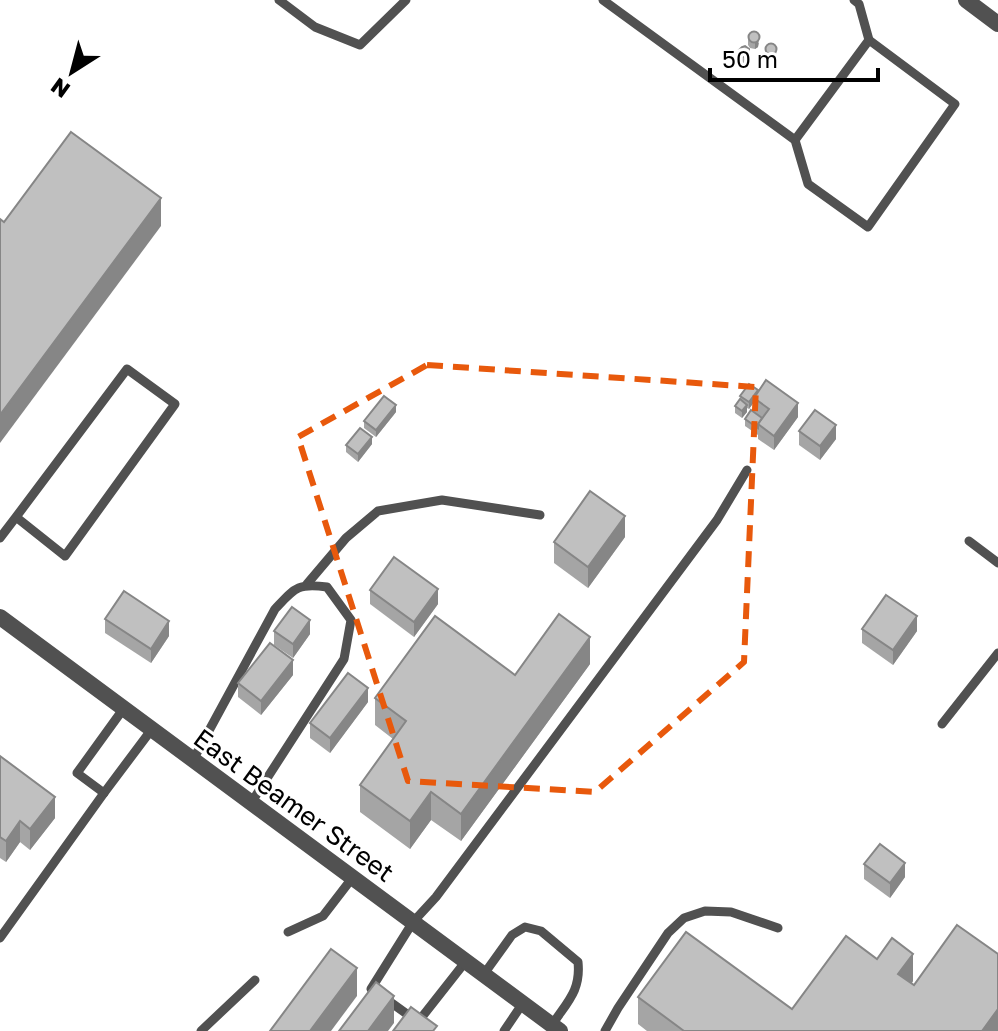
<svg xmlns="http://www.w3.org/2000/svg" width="998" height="1031" viewBox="0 0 998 1031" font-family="'Golos Text',sans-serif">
<rect width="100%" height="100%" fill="#fff"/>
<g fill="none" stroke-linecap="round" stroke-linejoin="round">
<g stroke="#515151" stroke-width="9">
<path d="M279,0L315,27L360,45L406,0"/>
<path d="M603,0L795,140L808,184L868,227L955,104L869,40L795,140"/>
<path d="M854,0L859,4L869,40"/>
<path d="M0,538L16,517L127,369L175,404L65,556L16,517"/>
<path d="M969,541L998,563"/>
<path d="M307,584L346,538L378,511L442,500L540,515"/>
<path d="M942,724L998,653"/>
<path d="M193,760L275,609C295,588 297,583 327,587L351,620L344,659L251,803"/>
<path d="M104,793L77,773L124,708"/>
<path d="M288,932L323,916L353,877"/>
<path d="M0,938L104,793L152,729"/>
<path d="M484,974L512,935L525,927L541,931L578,962C581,991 567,1002 552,1025"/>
<path d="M371,989L413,922L436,897L717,520L747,470"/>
<path d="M386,999L418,1022L427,1031"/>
<path d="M418,1022L466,961"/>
<path d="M201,1031L255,980"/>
<path d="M504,1031L523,1003"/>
<path d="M605,1031L618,1008L668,933L684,918L705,911L731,912L778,928"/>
</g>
<path stroke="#515151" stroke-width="16" d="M966,0L998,24"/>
<path stroke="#515151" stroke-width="16" d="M0,617L560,1031"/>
</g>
<g fill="#a5a5a5">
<path d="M748,37L759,43L758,47L755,49L750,48L748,45Z"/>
<path d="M742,47L749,60L746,64H742L739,57V50Z"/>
<path d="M766,50L777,56L775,60L772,62L768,61L766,57Z"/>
<path d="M758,393L798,417L774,450L758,439V435L745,426V419L754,412V402L749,409L747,408V412L742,418L735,413V406L740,400V396Z"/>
<path d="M396,412L376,437L364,428V421Z"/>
<path d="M799,431L836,439L820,460L799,445Z"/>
<path d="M372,444L358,462L346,452V445Z"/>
<path d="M625,537L588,588L554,563V542Z"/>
<path d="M370,590L438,604L414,637L370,604Z"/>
<path d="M105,619L169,636L151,663L105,633Z"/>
<path d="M862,629L917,631L893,665L862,643Z"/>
<path d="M274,631L310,634L293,658L274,645Z"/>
<path d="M590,664L461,841L431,820L410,849L360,812V785L393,739L375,725V698Z"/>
<path d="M293,675L261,715L238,697V683Z"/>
<path d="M368,702L330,753L310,738V723Z"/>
<path d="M0,756L55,818L30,850L20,842L6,862L0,858Z"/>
<path d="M864,864L905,877L890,898L864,879Z"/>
<path d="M877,959L913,981L912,983L914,985L998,1031H647L638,1024V997L792,1009Z"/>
</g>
<g fill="#868686">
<path d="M759,36L758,47L755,49V42Z"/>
<path d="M777,49L775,60L772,62V55Z"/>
<path d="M161,198V226L0,443V415Z"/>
<path d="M758,390V397L754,398V402L749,409V402Z"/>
<path d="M798,403V417L774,450V436Z"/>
<path d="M396,405V412L376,437V430Z"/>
<path d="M747,405V412L742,418V411Z"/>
<path d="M836,425V439L820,460V446Z"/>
<path d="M372,437V444L358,462V454Z"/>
<path d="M625,516V537L588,588V567Z"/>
<path d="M438,589V604L414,637V622Z"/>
<path d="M917,616V631L893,665V650Z"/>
<path d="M310,620V634L293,658V644Z"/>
<path d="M169,621V636L151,663V649Z"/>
<path d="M590,637V664L461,841V814Z"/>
<path d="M293,660V675L261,715V701Z"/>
<path d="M368,688V702L330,753V738Z"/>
<path d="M431,792V820L410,849V821Z"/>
<path d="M55,797V818L30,850V829Z"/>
<path d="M20,821V842L6,862V841Z"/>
<path d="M905,863V877L890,898V883Z"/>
<path d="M913,954V981L898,1001V974Z"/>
<path d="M357,968V996L331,1031H310Z"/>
<path d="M394,996V1023L388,1031H368Z"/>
<path d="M998,1009V1031H982Z"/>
</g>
<g fill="#c0c0c0" stroke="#868686" stroke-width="2">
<circle cx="754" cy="37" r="5.5"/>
<circle cx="771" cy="49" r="5.5"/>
<path d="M745,46L749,49V53L746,56L742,57L739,50L742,47Z"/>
<path d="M71,132L161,198L0,415V219L4,222Z"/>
<path d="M766,380L798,403L774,436L758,424L769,409L754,398Z"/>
<path d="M749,384L758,390L749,402L740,396Z"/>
<path d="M384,396L396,405L376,430L364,421Z"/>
<path d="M740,399L747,405L742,411L735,406Z"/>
<path d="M751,410L762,418L758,424V428L745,419Z"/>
<path d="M815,410L836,425L820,446L799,431Z"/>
<path d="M360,428L372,437L358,454L346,445Z"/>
<path d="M590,491L625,516L588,567L554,542Z"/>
<path d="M394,557L438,589L414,622L370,590Z"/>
<path d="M124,591L169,621L151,649L105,619Z"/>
<path d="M886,595L917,616L893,650L862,629Z"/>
<path d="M292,607L310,620L293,644L274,631Z"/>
<path d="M559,614L590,637L461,814L431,792L410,821L360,785L406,721L375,698L435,616L515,675Z"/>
<path d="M270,643L293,660L261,701L238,683Z"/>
<path d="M348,673L368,688L330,738L310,723Z"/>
<path d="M0,756L55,797L30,829L20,821L6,841L0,837Z"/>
<path d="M880,844L905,863L890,883L864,864Z"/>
<path d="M957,925L998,954V1009L982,1031H684L638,997L686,932L792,1009L846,936L877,959L892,938L913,954L898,974L914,985Z"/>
<path d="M331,949L357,968L310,1031H270Z"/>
<path d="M376,982L394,996L368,1031H339Z"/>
<path d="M411,1007L437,1026L433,1031H393Z"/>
</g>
<path fill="none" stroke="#e8590c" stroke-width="6" stroke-dasharray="16 10" stroke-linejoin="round" d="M427,365L756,387L744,662L595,792L408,781L298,437Z"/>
<g text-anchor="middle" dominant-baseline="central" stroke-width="6" stroke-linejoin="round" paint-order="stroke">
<g font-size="26" fill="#000" stroke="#fff">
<text transform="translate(294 805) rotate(36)">East Beamer Street</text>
</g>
</g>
<g transform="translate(72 72) rotate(216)" stroke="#ffffff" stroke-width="6" paint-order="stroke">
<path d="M0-6L14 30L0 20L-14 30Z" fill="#000000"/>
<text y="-12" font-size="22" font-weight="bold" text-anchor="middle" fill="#000000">N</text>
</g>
<path d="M710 68v12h168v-12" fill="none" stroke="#000000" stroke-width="4"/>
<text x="722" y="68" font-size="24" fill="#000000" stroke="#ffffff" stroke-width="6" paint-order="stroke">50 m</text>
</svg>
